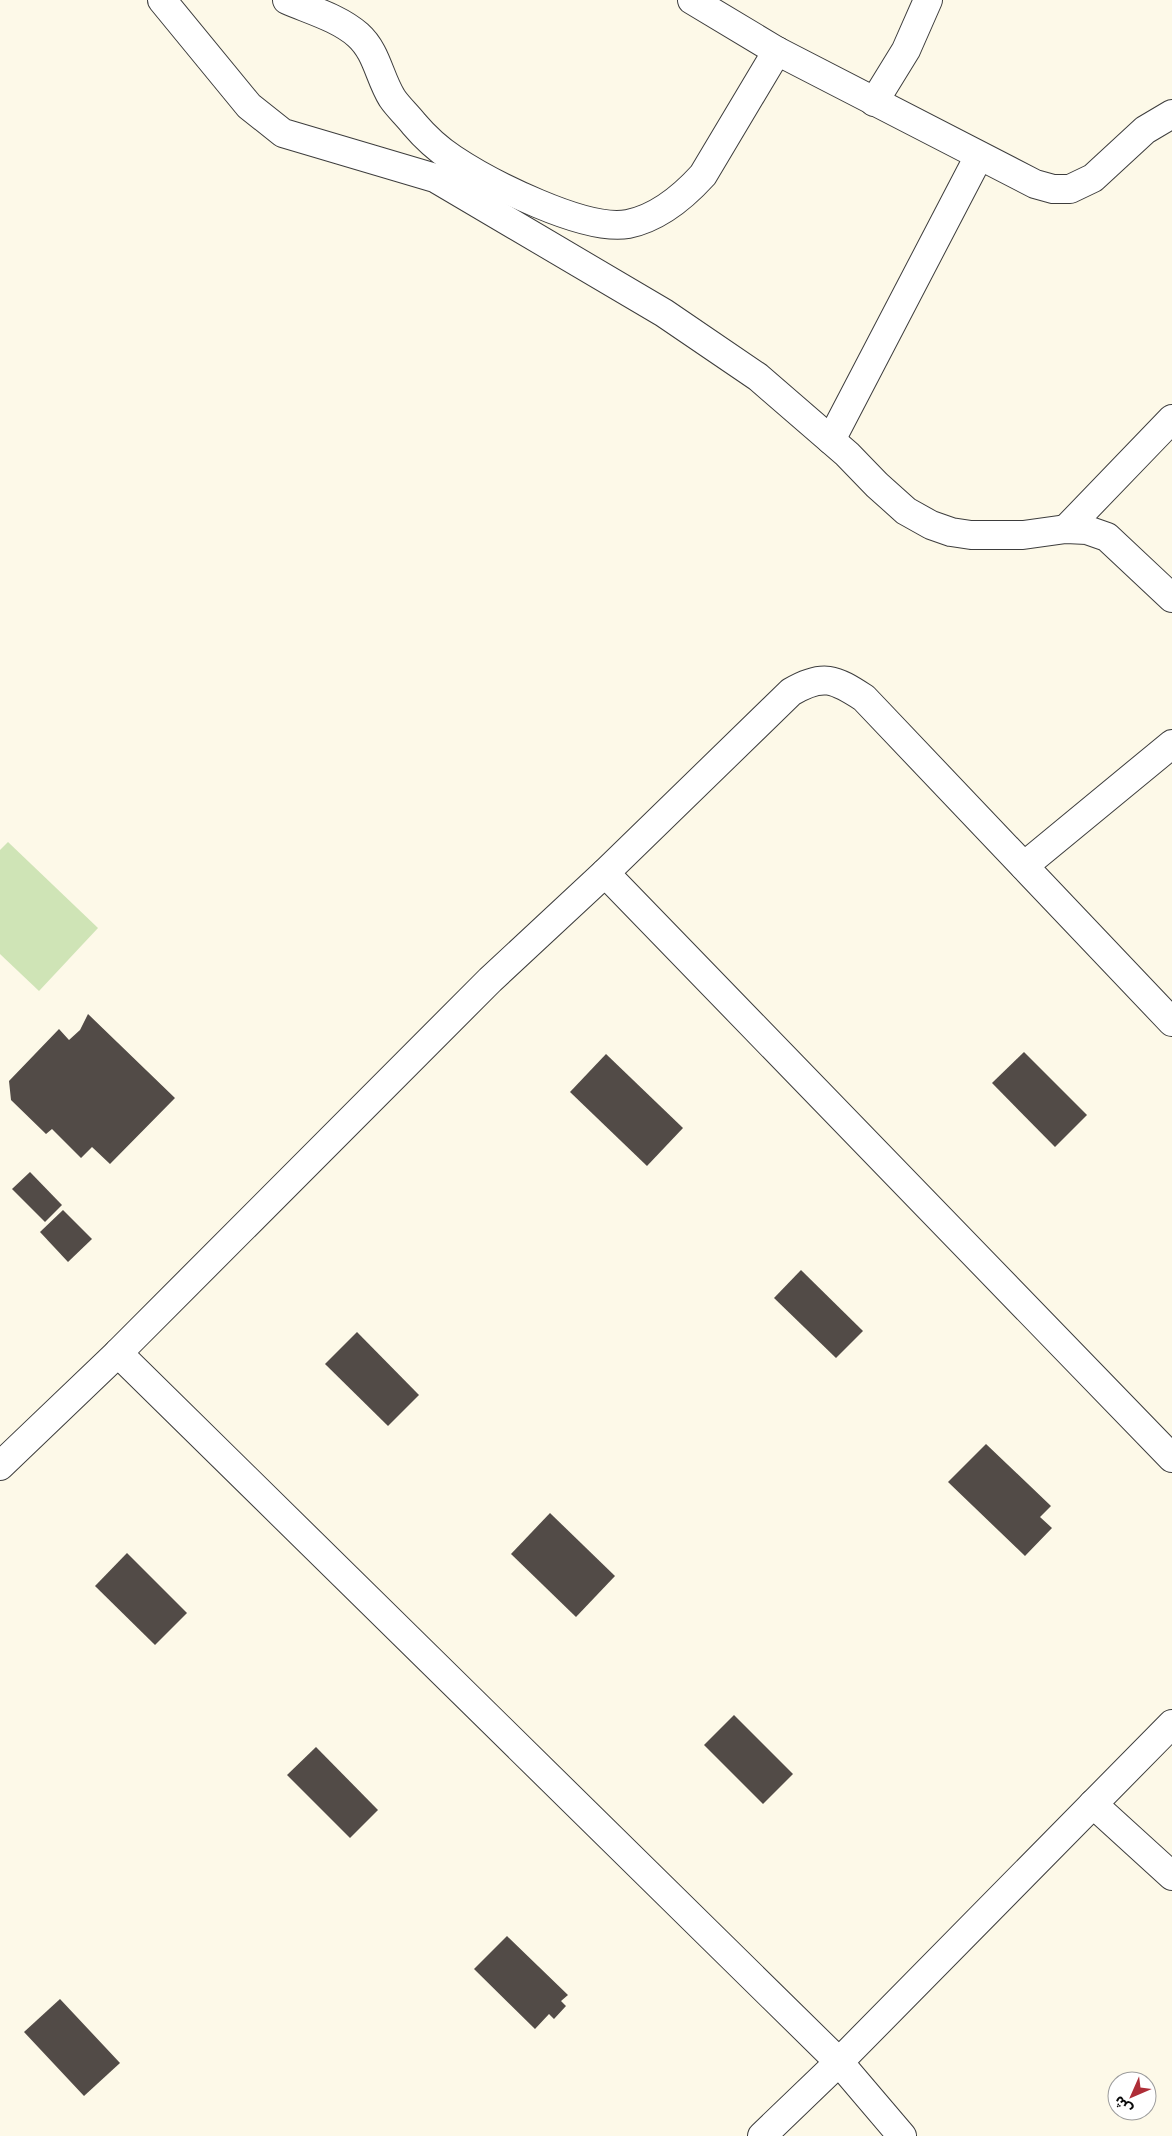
<svg xmlns="http://www.w3.org/2000/svg" width="1172" height="2136" viewBox="0 0 1172 2136" font-family="Merriweather,'Noto Sans Arabic',serif">
<rect width="100%" height="100%" fill="#fdf9e8"/>
<path fill="#cfe4b6" d="M8,842L98,928L39,991L0,954V850Z"/>
<g fill="#524b47">
<path d="M88,1014L175,1098L110,1164L92,1147L81,1158L52,1129L46,1134L11,1100L9,1081L59,1029L69,1040L80,1030Z"/>
<path d="M1024,1052L1087,1115L1055,1147L992,1083Z"/>
<path d="M606,1054L683,1128L647,1166L570,1092Z"/>
<path d="M30,1172L62,1205L45,1222L12,1189Z"/>
<path d="M63,1210L92,1239L68,1262L40,1232Z"/>
<path d="M801,1270L863,1331L836,1358L774,1298Z"/>
<path d="M357,1332L419,1395L388,1426L325,1364Z"/>
<path d="M986,1444L1051,1506L1040,1517L1052,1528L1025,1556L948,1482Z"/>
<path d="M550,1513L615,1576L576,1617L511,1554Z"/>
<path d="M127,1553L187,1613L155,1645L95,1586Z"/>
<path d="M734,1715L793,1774L763,1804L704,1745Z"/>
<path d="M316,1747L378,1810L350,1838L287,1775Z"/>
<path d="M507,1936L568,1995L561,2001L566,2006L554,2019L549,2014L535,2029L474,1969Z"/>
<path d="M60,1999L120,2063L84,2096L24,2032Z"/>
</g>
<g fill="none" stroke-linecap="round" stroke-linejoin="round">
<g stroke="#3d3d3d" stroke-width="30">
<g id="minor">
<path d="M162,0L249,106L283,133L435,178L664,313L758,377L847,454L877,485L906,511L931,525L951,532L971,535H1023L1066,529L1087,530L1107,537L1172,598"/>
<path d="M287,0C310,10 339,18 358,35C377,52 379,77 392,98C398,107 407,115 414,124C425,137 438,149 453,159C489,183 585,232 628,224C658,218 683,197 703,175L777,51"/>
<path d="M692,0L777,51L1035,184L1053,189H1070L1093,178L1145,130L1172,114"/>
<path d="M874,102L906,50L928,0"/>
<path d="M831,440L979,156"/>
<path d="M1066,529L1172,419"/>
<path d="M1024,866L1172,744"/>
<path d="M605,873L1172,1458"/>
<path d="M118,1353L839,2062L902,2136"/>
<path d="M0,1466L118,1353L490,980L605,873L791,692C823,673 835,679 864,698L1172,1022"/>
<path d="M1093,1804L1172,1876"/>
<path d="M762,2136L839,2062L1172,1724"/>
</g>
</g>
<use href="#minor" stroke="#fff" stroke-width="28"/>
</g>
<g transform="translate(1132 2096) rotate(225)"><circle r="24" fill="#ffffff" stroke="#9d9d9d"/>
<path d="M0-4L9 19L0 12L-9 19Z" fill="#ae2d37"/>
<text y="-8" font-size="14" font-weight="bold" text-anchor="middle" fill="#0a0a0a">ش</text>
</g>
</svg>
